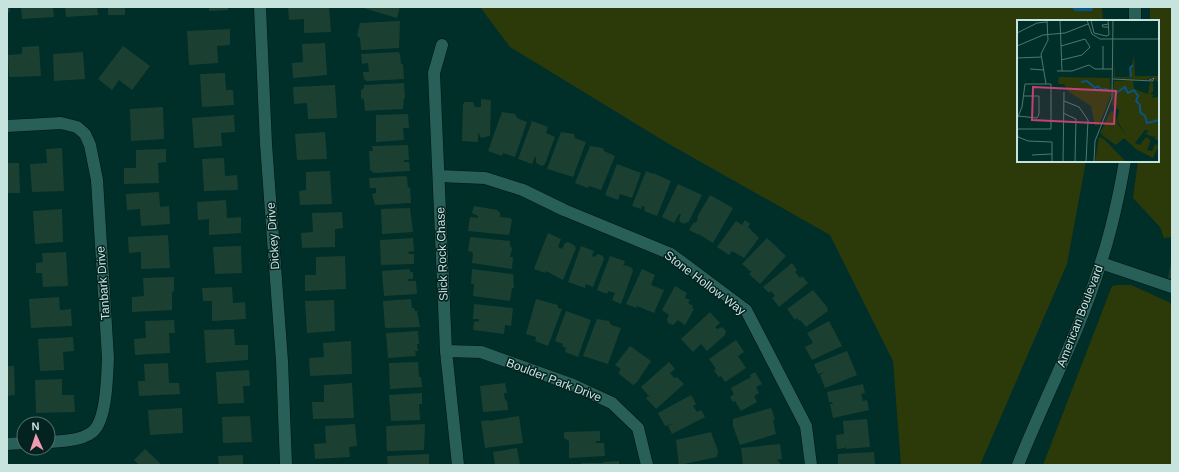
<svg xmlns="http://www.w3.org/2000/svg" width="1179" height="472" viewBox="0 0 1179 472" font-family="Helvetica,sans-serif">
<rect width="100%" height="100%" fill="#002e29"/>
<g fill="#2c3a09">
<path d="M480,7H1102L1103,21H1018V161H1086L1067,264L980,465H901L893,361L830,235L669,144L510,47Z"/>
<path d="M1150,7H1172V237L1164,238L1160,227L1133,198L1138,161H1158V21H1150Z"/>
<path d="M1117,285H1131L1169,302L1172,307V465H1043L1112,286Z"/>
</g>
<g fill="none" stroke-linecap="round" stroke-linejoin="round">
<path stroke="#095483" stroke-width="4" d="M1074,7L1076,9H1091"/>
</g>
<g fill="#1b4031">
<path d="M7,7H10V12L7,13Z"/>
<path d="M21,7H53L54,17L22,19Z"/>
<path d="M65,7H97L98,15L66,17Z"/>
<rect x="108" y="7" width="17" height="8"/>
<path d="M209,7H228V10L209,11Z"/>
<path d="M288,7H329L331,32L304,33V19L289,20Z"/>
<path d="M360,7H400L397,18Z"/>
<path d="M400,21L399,48L361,50L360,38L357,36L360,23Z"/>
<path d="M230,29V45L217,46L218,63L189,65L187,31Z"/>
<path d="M325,43L327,75L293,78L292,63L303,62L302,44Z"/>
<path d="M39,46L41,76L9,77L8,55L22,54V47Z"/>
<path d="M123,46L150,66L132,90L119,80L112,90L98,79Z"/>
<path d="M83,52L85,79L54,81L53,54Z"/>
<path d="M398,52L400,54L401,64H403L404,79L367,81L364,79L363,72H369L368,63L362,64L361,54Z"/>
<path d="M225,73L226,90H233L234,105L202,107L200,74Z"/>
<path d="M404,83L405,98H404L403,109L365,111L364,100L361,98V90L364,88V85Z"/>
<path d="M335,85L337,118L308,119L307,103L294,104L293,87Z"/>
<path d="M481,99L491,100L490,136L481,138L478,132V142L462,141L463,104L465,102H473L475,107H481Z"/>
<path d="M163,107L164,139L131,141L130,109Z"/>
<path d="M502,112L515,114L517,118L527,122L515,157L503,153L502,156L488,151Z"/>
<path d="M408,114L409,128H403L404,140L376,142V115Z"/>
<path d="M234,115L235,132L221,133L222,146L194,148L192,118Z"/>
<path d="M532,121L548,127L546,133L555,137L545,164L542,166L536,163V157H535L532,164L518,159Z"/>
<path d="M325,132L327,159L297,160L295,134Z"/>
<path d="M561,132L574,134L575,138L586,142L573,177L547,169Z"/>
<path d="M408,145L409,160H404V162H409L410,171L374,173L370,170L369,151H373L372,146Z"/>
<path d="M590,146L603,148L604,151L615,156L601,190L589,186L588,188L575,183Z"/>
<path d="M62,148L64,191L32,192L30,164L47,163L46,149Z"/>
<path d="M166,149V162L158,163L159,183L124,184V168H136V150Z"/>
<path d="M224,158L225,176L237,175L238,190L204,191L202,159Z"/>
<path d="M7,163H19L20,193H7Z"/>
<path d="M617,164L641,173L632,198L620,194L618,200L605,195Z"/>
<path d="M330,171L332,204L300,205L299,191L306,190V172Z"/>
<path d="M646,171L653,174V173L671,181L657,216L644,211L645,207L642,206L641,209L632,206Z"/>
<path d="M405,176L407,177L408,188L410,187L411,203L375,205L372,194L376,193V188H370L369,178Z"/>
<path d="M678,184L702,195L688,223L686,222L685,224L680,222L679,219L681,215L679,214L674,223L662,217Z"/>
<path d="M159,192L160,207L169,206L170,224L141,226L140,209L127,210L126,194Z"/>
<path d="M710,195L733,208L713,243L700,235V233L699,235L689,230L694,222L696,223L698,218L697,217Z"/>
<path d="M226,200L227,218L241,217V233L209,235V219L198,220L197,202Z"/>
<path d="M474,206L497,210L500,213V217L510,218L512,220L509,235L468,231L470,217L478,218V216L472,213Z"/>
<path d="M410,208L413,232L382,234L381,209Z"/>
<path d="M62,209L63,242L35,244L33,211Z"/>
<path d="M342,212L343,228L335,229V247L302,248L301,233L313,232L312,213Z"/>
<path d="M745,220L750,224L748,227L759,238L744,258L732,251L729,255L717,247L736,221L742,225Z"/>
<path d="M548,233L561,239L558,247L562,249L565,243L568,242L574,245L576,248L563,280L546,271L545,273L534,269Z"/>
<path d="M168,235L170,268L141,269V252L129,253L128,237Z"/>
<path d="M470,237L510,241V245L512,249L510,257H513L512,269L472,263L473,254L472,252L468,251Z"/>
<path d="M413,238L414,251L408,252L409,254H414V264L381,265L380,240Z"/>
<path d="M767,238L786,256L760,284L749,274L752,271H750L742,264Z"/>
<path d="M241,246L242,273L215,274L213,247Z"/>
<path d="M581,246L594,251L592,256L594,257L598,254L603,256L604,259L593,287L586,284L585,288L568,282Z"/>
<path d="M66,252L68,286L43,287L42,273H36V263L43,262L42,253Z"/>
<path d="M345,256L346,289L305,291V275H316V257Z"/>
<path d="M610,256L625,261L623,267L625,265L632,268L633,271L621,304L612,300L615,293L608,291L607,294L597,290Z"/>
<path d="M1171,262H1172V279L1168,278Z"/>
<path d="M792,263L797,270L795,272L800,278L802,276L808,283L779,307L772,298L775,296L771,291L769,293L763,287Z"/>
<path d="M410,269V272H413V279H408V281H416L417,294L384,296L382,271Z"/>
<path d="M472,269L513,274L514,288H512L510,301L473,296L474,284H471Z"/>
<path d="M642,269L655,275L651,285L664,290L654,313L637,306L636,308L626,304Z"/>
<path d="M174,277V291L172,292V310L132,312V297L144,296L143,278Z"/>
<path d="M675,286L687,293L685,298L690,300L688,303L693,306L692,308L694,309L685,325L678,320L673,325L668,323L667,319L669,315L662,310Z"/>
<path d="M232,287L233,303L245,302L246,319L212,321V301H203L202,288Z"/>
<path d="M813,290L827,307L828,311L806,327L800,320L799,321L797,318L795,320L787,309Z"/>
<path d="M59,297L60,310L71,309L72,326L31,328L29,299Z"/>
<path d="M411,299L412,308H414L415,311H417L420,327L385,328L383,301Z"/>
<path d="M536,299L558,305V308L562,309L548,346L535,341L536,337L526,334Z"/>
<path d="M334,300L335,331L307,333L305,301Z"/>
<path d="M474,304L513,308L511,326L505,325L504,334L473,330L474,322L479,321V319H473Z"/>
<path d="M566,311L591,320L578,357L565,352L566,348L562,346L563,344L555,341Z"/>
<path d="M710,312L720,323L715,327L717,329L722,327L726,331L725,335L707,351L701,344L693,352L681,339Z"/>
<path d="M597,319L609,321L611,325L621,328L608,364L583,356Z"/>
<path d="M174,320L175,333H169L170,353L135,355L134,339L146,338L145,321Z"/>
<path d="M829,321L842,346L812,360L805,347L813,343L807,333Z"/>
<path d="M234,329L235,345H248V360L206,363L204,330Z"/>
<path d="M418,331L419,344H417L418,351H415L416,356L388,358L386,333Z"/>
<path d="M73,337L74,351L63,352L64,370L40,371L38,339Z"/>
<path d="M736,340L744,352L738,356L746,368L725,382L721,376L719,377L714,371L716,369L709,359Z"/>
<path d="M351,341L352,374L310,376L309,358L324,357L323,343Z"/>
<path d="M630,346L651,361L637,382L633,385L618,373L621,369L615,365Z"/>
<path d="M847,351L857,375L825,388L820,375L824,372L818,374L814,364Z"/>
<path d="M418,362L419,377H421L422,387L390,389L389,363Z"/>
<path d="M669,362L675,369L670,373L674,378L677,377L684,384L656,409L646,398L650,395H648L641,387Z"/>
<path d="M168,363L169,383H179L180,394L139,396L138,381H145L144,364Z"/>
<path d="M7,366H14L15,395L7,396Z"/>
<path d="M249,370L250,386H243L244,403L218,404L216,372Z"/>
<path d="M755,372L762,384L756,387L759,393L754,396L757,402L741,411L735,401L733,402L730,397L734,394L731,388L751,377L750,375Z"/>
<path d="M62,379V395H74L75,412L36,413L35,380Z"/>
<path d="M352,383L354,418L313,419L312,402H324V385Z"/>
<path d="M505,383L507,393H504L505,400L507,401L508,410L483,412L480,386Z"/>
<path d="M863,384L865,393L861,394L863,401L867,400L869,410L833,418L830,404H833L832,402H829L827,392Z"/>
<path d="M422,393V404H419L420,420L391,421L389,395Z"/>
<path d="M691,395L696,404L693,406L697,412L701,410L705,417L672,434L668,426L672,424L665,426L658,413Z"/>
<path d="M182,408L183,433L150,435L148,410Z"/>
<path d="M771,408L775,419L773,420L776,434L740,445L733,426V419Z"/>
<path d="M250,416L252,442L223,443L222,417Z"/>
<path d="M519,416L523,443L485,448L481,421L489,420V421Z"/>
<path d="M867,419L870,447L846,449V446L845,448L837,449L836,435L844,434L843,421Z"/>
<path d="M355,424L357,446L349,447L350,457L315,459L314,444L326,443L325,426Z"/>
<path d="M425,424L424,450L387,451L386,426Z"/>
<path d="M600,431V441H596V443H604L605,456L569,458V441L564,438V432Z"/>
<path d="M711,432L718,451L717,457L679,465L676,440Z"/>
<path d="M780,444L782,459L777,460L782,465H743L741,448Z"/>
<path d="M517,448L520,465H495L493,452Z"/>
<path d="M145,449L162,465H139L134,460Z"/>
<path d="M874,452L875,465H838V454Z"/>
<path d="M429,454V465H388L387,456Z"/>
<path d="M243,455V465H219L218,456Z"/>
<path d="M619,461V465H582L581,463H603V462Z"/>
</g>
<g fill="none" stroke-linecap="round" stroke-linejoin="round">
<g stroke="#001411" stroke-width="13">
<g id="minor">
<path d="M260,7L266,144L282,361L286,465"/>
<path d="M1135,7V21"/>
<path d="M442,45L434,73L446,351L458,465"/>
<path d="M7,126L61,123L77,127L85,134L90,145L97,180L108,358C107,376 107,423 91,433C79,441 62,441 48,442"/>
<path d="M439,176L485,178L523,190L564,210L671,254L746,310L806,426L811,465"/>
<path d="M1101,263L1172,287"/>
<path d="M446,351L481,352L573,385L612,403L638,428L647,465"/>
<path d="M7,444L24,443"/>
<path d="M1018,465C1045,397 1080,332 1101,262C1112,229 1119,195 1125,161"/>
</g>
</g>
<use href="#minor" stroke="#285f58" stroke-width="12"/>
</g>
<g text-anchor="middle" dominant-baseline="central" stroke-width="3" stroke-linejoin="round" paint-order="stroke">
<g font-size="12" fill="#c7e3de" stroke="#04221f">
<text transform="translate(273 236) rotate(-94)">Dickey Drive</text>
<text transform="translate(442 254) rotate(-92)">Slick Rock Chase</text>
<text transform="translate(103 283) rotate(-94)">Tanbark Drive</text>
<text transform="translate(705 283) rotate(37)">Stone Hollow Way</text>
<text transform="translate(1080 316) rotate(-69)">American Boulevard</text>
<text transform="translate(554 380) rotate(21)">Boulder Park Drive</text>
</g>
</g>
<g transform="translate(1017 20)">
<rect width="142" height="142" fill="#002e29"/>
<path d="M117,36L118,56H142V63L135,57L130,60L97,58V39L98,57H112ZM42,57L93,58L94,75L82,105L78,106L74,86L52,72L47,64H41ZM116,60L117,69L131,74L133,62L136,63V72L133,74L137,75L135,77L136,78L142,76L141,120L137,119L139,115L136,117L129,114L131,110H128L118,123L123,125L129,117L134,120L130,130L135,131L138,124L142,126L137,135L125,130L137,135L136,138L119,129L107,118L99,125L83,114L90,116L83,113L94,91L97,92L101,104L109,116L100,100L102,90L95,85L97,61ZM82,117L87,119L109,142H78Z" fill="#2c3a09"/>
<path fill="none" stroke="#095483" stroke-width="2" d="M114,57L113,48L116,45M64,62L70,61L78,68L81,66L85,70L89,69L93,71M99,73L108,67L111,73L117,70L121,76L119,81L123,85V92L128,96L130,103L142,100"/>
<path fill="none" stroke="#507671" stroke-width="1" d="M43,0L45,51M70,0L75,14L83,19H142M74,0L77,13L89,16L92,15L91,0M92,4L85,5L86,7H92M0,13L20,3L30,2M0,26L26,15L48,13L71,4M44,26L68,19L73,27L65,35L44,40M86,26V49M0,38L25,37M13,49L27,50M40,51H55L72,45L78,49H96M96,59L136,61L137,58L132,60M29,64L24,34L31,20L30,0M47,81L62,87L71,100L69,142M46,93L59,99L58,142M1,96L20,98L22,94V76H6M0,99L5,87L8,64H34V109H0M0,111L1,117L11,121L35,122V142M15,135L35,134M46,142L47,72M77,142L78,121L95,78L96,0"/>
<path fill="#c34175" fill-opacity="0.15" stroke="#c34175" stroke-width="2" d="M16,67L99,71L97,104L15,100Z"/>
<rect width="142" height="142" fill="none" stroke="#c7e3de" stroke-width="2"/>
</g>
<rect width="1179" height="472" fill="none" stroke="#c7e3de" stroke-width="16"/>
<g transform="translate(36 436) rotate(357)"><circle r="19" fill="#04221f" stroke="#526f6b"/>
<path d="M0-3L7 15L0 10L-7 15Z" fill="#f29aaf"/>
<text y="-6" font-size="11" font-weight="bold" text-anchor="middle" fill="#c7e3de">N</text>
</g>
</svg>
